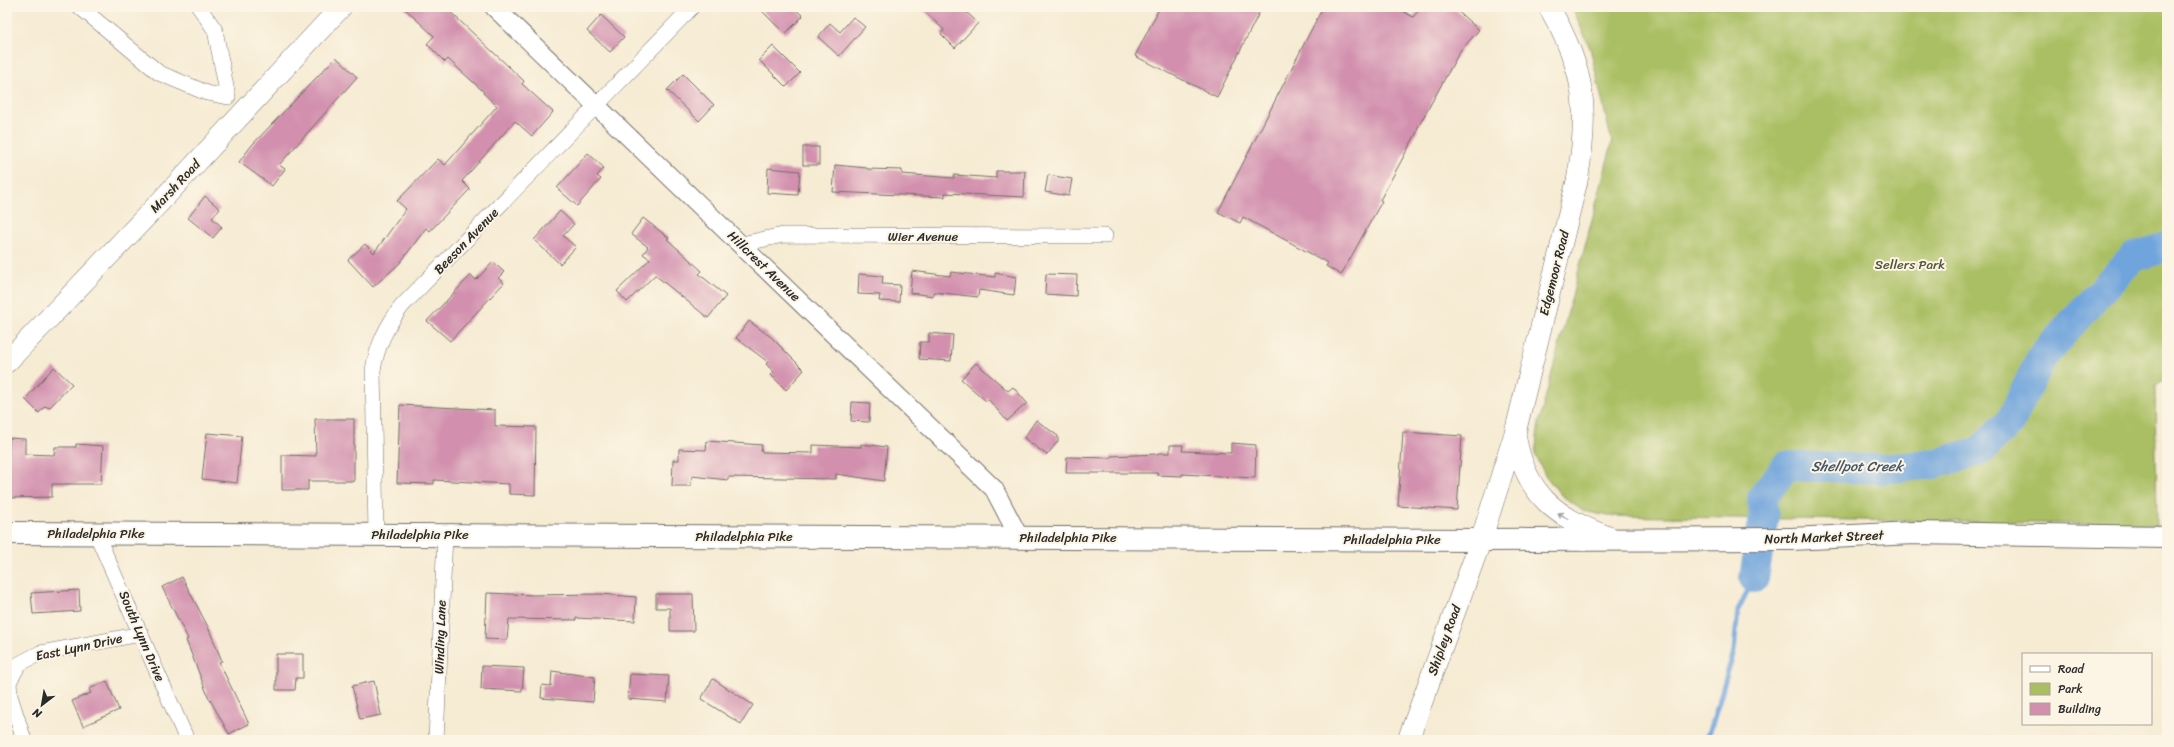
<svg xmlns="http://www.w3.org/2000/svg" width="2174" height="747" viewBox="0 0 2174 747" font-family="Sriracha,sans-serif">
<rect width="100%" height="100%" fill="#fcf5e5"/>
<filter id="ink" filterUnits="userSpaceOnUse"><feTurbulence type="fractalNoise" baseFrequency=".025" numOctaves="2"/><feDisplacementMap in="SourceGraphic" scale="8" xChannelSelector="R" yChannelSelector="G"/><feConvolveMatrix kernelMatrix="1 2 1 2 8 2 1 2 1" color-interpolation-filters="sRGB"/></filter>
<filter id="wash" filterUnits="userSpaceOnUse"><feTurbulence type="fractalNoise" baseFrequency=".012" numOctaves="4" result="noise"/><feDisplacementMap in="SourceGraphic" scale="16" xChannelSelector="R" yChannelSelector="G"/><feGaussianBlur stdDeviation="0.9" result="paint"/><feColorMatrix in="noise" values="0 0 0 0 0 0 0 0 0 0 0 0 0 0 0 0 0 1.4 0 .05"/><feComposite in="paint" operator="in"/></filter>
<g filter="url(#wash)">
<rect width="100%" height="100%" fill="#f6ebd3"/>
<path fill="#aabf64" stroke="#6a7548" d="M1572,7H2167V378L2155,386L2157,525L1608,516L1583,511L1561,495L1545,475L1535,454L1539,422L1612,143L1590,48Z"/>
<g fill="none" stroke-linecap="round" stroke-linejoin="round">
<path stroke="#70a4dc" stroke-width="5" d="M1704,740L1710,731L1734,651L1738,610L1754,578"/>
<path stroke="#70a4dc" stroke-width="30" d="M1754,578L1764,515L1762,498L1786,466L1881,469L1934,464L1980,451L2010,422L2041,358L2089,304L2133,257L2167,247"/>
</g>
<g id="blocks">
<g fill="#d290ae">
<path d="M403,7H445L524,81L522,84L553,112L532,136L515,121L462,181L470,189L430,231L426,228L400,263L373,287L348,260L365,244L374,253L406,209L397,201L438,159L445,165L497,106L483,93L484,92L448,59L445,62L427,44L434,36Z"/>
<path d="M758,7H793L803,16L785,34Z"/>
<path d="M920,7H961L978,23L955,48L941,34L944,30Z"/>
<path d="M1160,7H1262L1217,97L1135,56Z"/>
<path d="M1323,7H1396L1413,17L1422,7H1453L1479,30L1460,51L1417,129L1418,130L1380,200L1382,201L1341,275L1326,266L1328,263L1243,217L1240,223L1218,212Z"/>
<path d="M601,15L624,37L610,52L587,31Z"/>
<path d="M853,17L865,27L839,56L818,37L830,23L840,32Z"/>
<path d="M773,46L800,73L786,87L759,60Z"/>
<path d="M336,57L357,77L279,165L285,169L272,186L239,162L252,145Z"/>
<path d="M683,74L714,105L699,121L667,90Z"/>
<rect x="803" y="147" width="16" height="18"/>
<path d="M588,153L604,168L597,176L601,179L577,206L557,188Z"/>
<path d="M835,165L867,168V169L902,170V174L954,178V175L996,178V171H1025L1024,197L945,193V197L833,192Z"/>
<path d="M768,168L800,171L798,195L767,193Z"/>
<path d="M1048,175L1072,179L1069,196L1045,192Z"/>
<path d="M205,196L220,209L212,218L222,227L213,238L188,218Z"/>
<path d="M560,211L574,224L563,236L576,247L560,264L534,240Z"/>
<path d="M643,218L669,238L667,239L702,271L699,274L726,296L708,318L655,275L627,302L617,291L650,259L643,254L648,247L631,234Z"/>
<path d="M493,262L504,272L498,278L504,283L450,341L427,321L471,275L476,280Z"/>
<path d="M912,271L950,276L951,272L995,277V273L1016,277L1014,295L979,290L978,297L934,292V296L910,293Z"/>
<path d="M859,274L883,276L882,284L900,285L899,302L879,301L880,295L858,294Z"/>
<path d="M1046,274L1077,275L1076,296L1045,294Z"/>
<path d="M749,321L771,337L804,370L786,390L771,375L774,372L766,364L768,362L736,338Z"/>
<path d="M929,333L953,335L951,361L919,359L920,342H929Z"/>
<path d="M976,363L1008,391L1013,387L1027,403L1007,421L988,399L986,401L961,379Z"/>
<path d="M54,367L72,384L49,408L45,406L39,413L25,399Z"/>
<path d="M852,402L870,403L869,422L851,421Z"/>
<path d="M400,405L495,410V426L536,427L535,495L509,494V484L434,480V484L397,483Z"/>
<path d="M315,419H354V481H308V490H282V455L316,456Z"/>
<path d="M1036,420L1058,436V441L1047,455L1024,438Z"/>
<path d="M1403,432L1462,436L1457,510L1398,506Z"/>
<path d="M207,433L242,436L237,483L202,479Z"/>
<path d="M9,438L25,439V454L54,455L55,447H76V444L103,446L101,484H52V497L8,498Z"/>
<path d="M707,441L762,445L761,452L813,453V445L861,447V444L887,447L884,481L836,474V479L728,477V480L692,476L691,486H672L673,460H679V449L706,450Z"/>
<path d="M1231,443L1256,445L1255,478L1182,474V476L1157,475L1158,473H1066L1067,457L1111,458V456L1158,454V453H1170V445H1183L1182,451L1231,453Z"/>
<path d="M182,577L208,627L222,661L219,662L249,724L229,734L208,696L186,640L188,639L162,587Z"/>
<path d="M79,590L80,611L33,614L31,593Z"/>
<path d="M487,593L533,595L601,594L636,597L635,621L576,618V620L509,619L507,640L485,639Z"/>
<path d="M656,594H693L694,631H670V608H656Z"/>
<path d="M276,654H303V678H296L295,690H276Z"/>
<path d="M482,666L524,668L522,691L481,689Z"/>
<path d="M552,671L595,677L593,702L541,698L542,685L551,686Z"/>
<path d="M630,674L669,676L667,702L628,699Z"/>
<path d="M713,679L753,705L741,724L701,699Z"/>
<path d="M107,681L119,710L83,726L72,701L91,693L89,689Z"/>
<path d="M374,681L381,715L360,719L352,686Z"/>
</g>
</g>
</g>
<g filter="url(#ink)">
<use href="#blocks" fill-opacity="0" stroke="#726e66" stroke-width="1"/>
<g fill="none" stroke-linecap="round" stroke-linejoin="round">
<g stroke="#726e66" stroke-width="16">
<g id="minor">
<path d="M80,7L159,73L207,93L228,97L215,30L199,7"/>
<path d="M742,244L783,235L1105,236"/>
<path d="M96,533L187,740"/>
<path d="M376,534L373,370C377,346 387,325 402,306L692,7"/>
<path d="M24,740L10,696L9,682L19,664L40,653L141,634"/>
<path d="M436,740L445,534"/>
</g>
</g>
<g stroke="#726e66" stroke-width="20">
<path id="tertiary" d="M494,7L994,489L1019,537"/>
</g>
<g stroke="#726e66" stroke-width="22">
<g id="secondary">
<path d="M7,362L161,201L341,7"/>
<path d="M1515,434C1525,495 1556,518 1611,538"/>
<path d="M1408,740L1481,540L1515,433L1577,181C1590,110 1585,69 1549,7"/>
</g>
</g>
<g stroke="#726e66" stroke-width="24">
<path id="primary" d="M7,533L1481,540L1791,539L1913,533L2167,537"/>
</g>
<use href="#minor" stroke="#fff" stroke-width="15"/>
<use href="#tertiary" stroke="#fff" stroke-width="18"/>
<use href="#secondary" stroke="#fff" stroke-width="21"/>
<use href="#primary" stroke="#fff" stroke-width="22"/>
</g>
<defs><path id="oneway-shaft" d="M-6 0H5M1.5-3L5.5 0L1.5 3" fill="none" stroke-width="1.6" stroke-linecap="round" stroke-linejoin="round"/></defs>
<use stroke="#a0a0a0" href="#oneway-shaft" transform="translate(1563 516) rotate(-147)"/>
</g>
<g text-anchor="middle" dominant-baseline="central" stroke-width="4" stroke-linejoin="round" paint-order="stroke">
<g font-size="13" fill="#2b2b2b" stroke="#fcf5e5">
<text transform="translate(175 186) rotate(-47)">Marsh Road</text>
<text x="923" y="236">Wier Avenue</text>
<text transform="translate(466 241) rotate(-46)">Beeson Avenue</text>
<text transform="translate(764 266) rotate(44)">Hillcrest Avenue</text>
<text transform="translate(1554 273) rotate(-76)">Edgemoor Road</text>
<text x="96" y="533">Philadelphia Pike</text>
<text x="420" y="534">Philadelphia Pike</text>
<text x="744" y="536">Philadelphia Pike</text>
<text x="1068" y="537">Philadelphia Pike</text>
<text transform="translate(1824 537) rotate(-2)">North Market Street</text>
<text x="1392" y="539">Philadelphia Pike</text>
<text transform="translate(142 636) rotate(67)">South Lynn Drive</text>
<text transform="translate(440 637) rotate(-88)">Winding Lane</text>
<text transform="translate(1444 640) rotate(-70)">Shipley Road</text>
<text transform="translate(79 647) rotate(-12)">East Lynn Drive</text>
</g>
<g font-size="13" fill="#51573c" stroke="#fcf5e5">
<text x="1910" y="264">Sellers Park</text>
</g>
<g font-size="14" font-style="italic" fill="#435569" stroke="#fcf5e5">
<text x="1857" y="466">Shellpot Creek</text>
</g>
</g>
<rect width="2174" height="747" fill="none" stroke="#fcf5e5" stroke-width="24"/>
<rect x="2022" y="653" width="130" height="72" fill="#fcf5e5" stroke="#a8a49b"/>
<rect x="2030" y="666" width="20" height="6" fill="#ffffff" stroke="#a8a49b"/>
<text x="2058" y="673" font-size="12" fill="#2b2b2b">Road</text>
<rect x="2030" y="683" width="20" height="12" fill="#aabf64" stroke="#a8a49b"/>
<text x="2058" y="693" font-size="12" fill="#2b2b2b">Park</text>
<rect x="2030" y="703" width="20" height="12" fill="#d290ae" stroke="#a8a49b"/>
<text x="2058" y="713" font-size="12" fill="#2b2b2b">Building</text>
<g transform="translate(42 705) rotate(211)" stroke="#fcf5e5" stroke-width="3" paint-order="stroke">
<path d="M0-3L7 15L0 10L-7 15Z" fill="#2b2b2b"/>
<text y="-6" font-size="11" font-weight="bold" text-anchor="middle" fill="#2b2b2b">N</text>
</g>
</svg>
